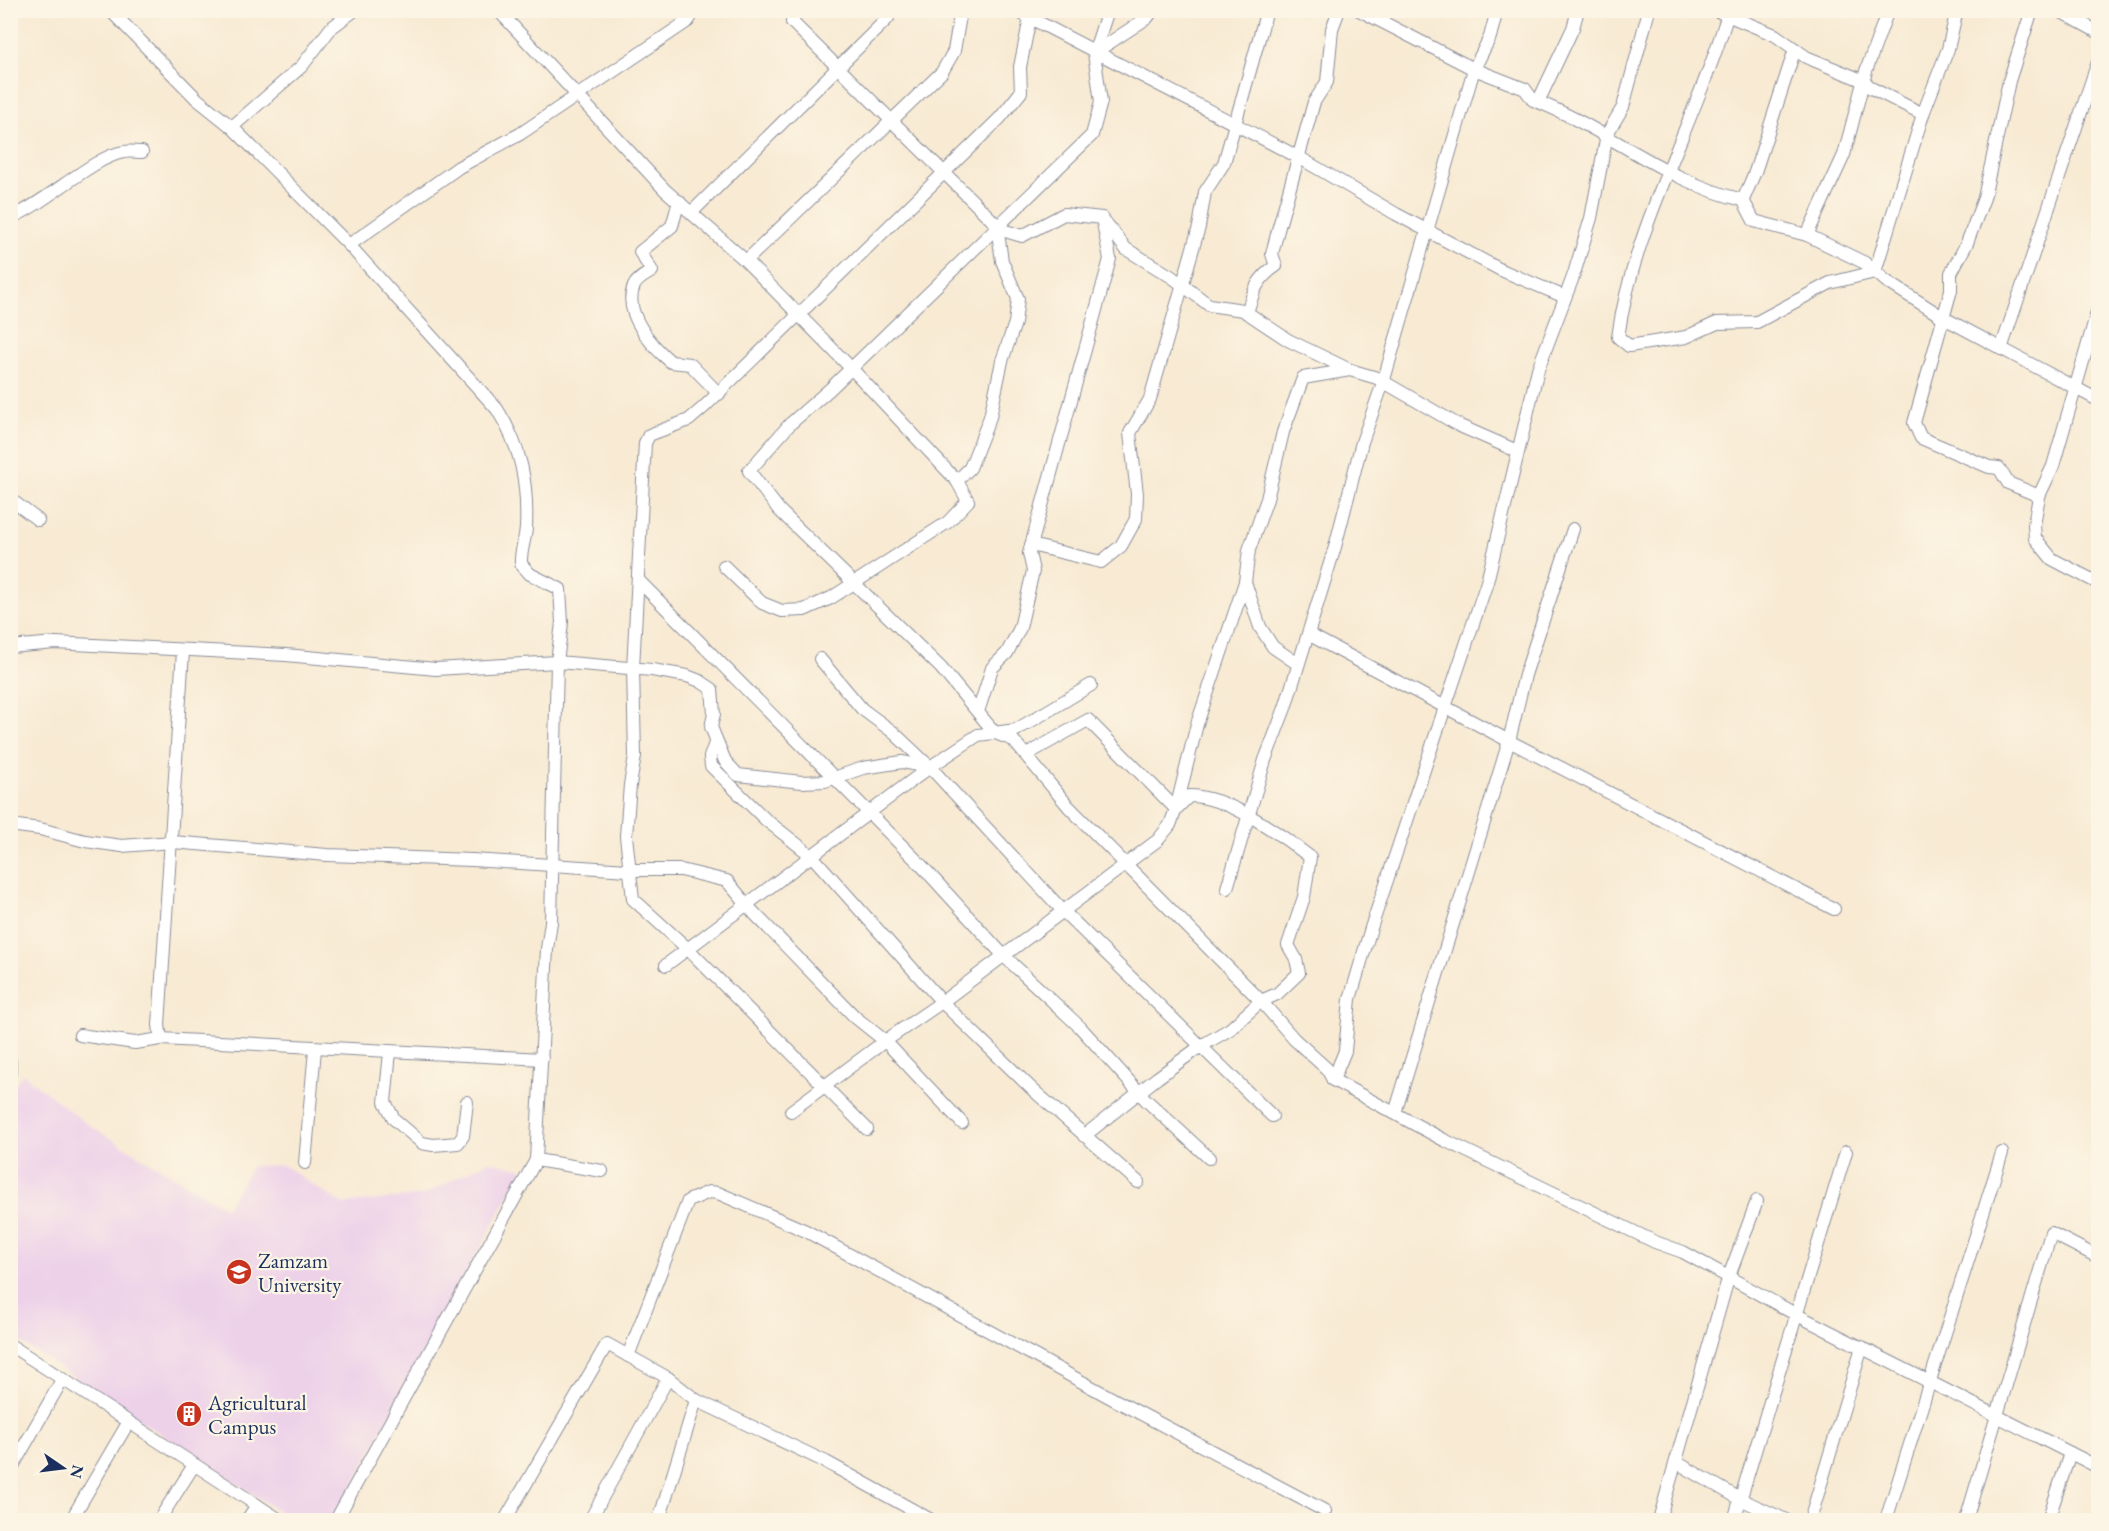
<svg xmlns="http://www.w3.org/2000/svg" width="2109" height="1531" viewBox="0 0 2109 1531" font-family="'EB Garamond',serif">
<rect width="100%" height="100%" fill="#fcf5e5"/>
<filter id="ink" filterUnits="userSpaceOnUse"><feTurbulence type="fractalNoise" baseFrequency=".0167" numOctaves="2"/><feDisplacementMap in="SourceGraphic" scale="12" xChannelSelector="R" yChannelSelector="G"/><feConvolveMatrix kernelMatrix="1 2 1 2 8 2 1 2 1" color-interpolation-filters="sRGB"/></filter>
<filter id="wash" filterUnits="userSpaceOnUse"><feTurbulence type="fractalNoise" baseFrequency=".008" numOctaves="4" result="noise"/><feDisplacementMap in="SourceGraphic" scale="24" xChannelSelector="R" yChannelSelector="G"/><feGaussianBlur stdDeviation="1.35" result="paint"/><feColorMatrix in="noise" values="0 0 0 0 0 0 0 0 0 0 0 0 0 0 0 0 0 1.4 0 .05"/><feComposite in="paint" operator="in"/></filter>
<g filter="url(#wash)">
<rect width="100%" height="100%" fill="#f8ead3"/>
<path fill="#edd1e9" d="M23,1074L87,1124L226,1208L252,1166L283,1165L342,1204L424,1195L489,1161L523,1169L334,1520H292L11,1336L10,1091Z"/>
</g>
<g filter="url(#ink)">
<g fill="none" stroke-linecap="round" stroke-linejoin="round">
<g stroke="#8a8c98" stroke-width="14">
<g id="street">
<path d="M110,10L197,99L232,127L349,245L497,409C521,447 528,482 526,528C525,541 520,552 521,564L530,574L560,589L562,623L557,662L551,922L547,949L536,1160L602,1171"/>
<path d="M498,10L665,190L746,261L851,368L957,481L968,501L948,522L831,598L804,610L782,611L762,603L724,566"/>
<path d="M797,10L792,22L1002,230L1022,236L1064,214L1102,218L1126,249L1172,277L1209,305L1243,310L1288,340L1350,370L1377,378L1460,426L1517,451"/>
<path d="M1015,10L1300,158L1396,214L1501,270L1565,297"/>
<path d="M1108,10L1094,53L1101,102L1092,135L830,389L790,424L749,471L779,510L941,668L995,733L1013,740L1069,807L1261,1001L1294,1039L1327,1069L1333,1080L1444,1140L1655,1242L1683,1252L1797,1315L2098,1467"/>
<path d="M1359,10L1474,69L1525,89L1533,100C1605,127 1667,183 1743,200L1754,221L1807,235L1865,263L1886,281L1944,318L2098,400"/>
<path d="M1715,10L1775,35L1806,57L1864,81L1871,88L1923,114"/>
<path d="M1729,10C1697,120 1634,223 1618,337L1629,346L1686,337L1717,323L1757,322L1830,283L1875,272L1923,114L1948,49L1957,10"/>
<path d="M2032,10L2009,81L1984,198L1967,243L1951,273V290L1914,423L1921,438L1989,467L1999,468L2008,483L2039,496"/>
<path d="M2058,10L2098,32"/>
<path d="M1094,53L1147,18L1153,10"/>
<path d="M1538,102L1573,28L1578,10"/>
<path d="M232,127L302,66L331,28L355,10"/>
<path d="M1743,200L1755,172L1795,49"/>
<path d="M679,201L672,226L640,252L652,271C646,275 637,279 634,286C622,313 653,347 671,362L690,364L719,394"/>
<path d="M692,212L888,18"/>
<path d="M10,218C45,204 94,156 124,152C129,151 136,152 142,152"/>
<path d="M1807,235L1844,155L1866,71L1888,10"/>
<path d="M349,245L459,167L520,134L688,21L695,10"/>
<path d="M746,261L942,72L954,51L961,10"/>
<path d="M2098,309L2053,466L2039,496L2034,525L2035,538L2052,559L2098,583"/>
<path d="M1247,313C1253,292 1257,278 1276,266L1272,254L1278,230L1314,102L1327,82L1332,29L1339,10"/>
<path d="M2001,349L2098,62"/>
<path d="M957,481L970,468L990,417L1002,361L1015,323L1018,299L1002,261L997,226"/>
<path d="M10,499L38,520"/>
<path d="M1031,545L1101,562L1121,546L1136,519L1137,494L1130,433L1150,399L1199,227L1205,192L1224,163L1267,10"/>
<path d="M638,580L922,866L1003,955L1080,1027L1146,1100L1209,1158"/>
<path d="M1308,634L1509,741L1525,675L1573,529"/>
<path d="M10,647L55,643L286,655L436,669L557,662L652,670L687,676L700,681L712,689L714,714L711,727L725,761L738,775L802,782L825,781L863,768L902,762L930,767L978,735L1016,730L1091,685"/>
<path d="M820,659L862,709L893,732L930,767L1063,911L1272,1116"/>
<path d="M1298,664L1273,647L1260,627L1245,582L1249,550L1267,499L1283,432L1303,378L1350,370"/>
<path d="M978,712L992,668L1007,653L1020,628L1033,571L1029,553L1110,259L1103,223"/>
<path d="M716,740L710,757L711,766L766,820L812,856L942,1002L1033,1090L1138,1182"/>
<path d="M10,825L40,829L85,841L122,846L172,842L327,855L472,860L628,870H681L727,881L754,913L855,1017L885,1041L962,1123"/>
<path d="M1227,888L1265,760L1285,708L1335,547L1362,442L1383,383L1474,69L1490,37L1497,10"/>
<path d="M666,965L930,767"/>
<path d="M80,1035L135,1043L161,1039L159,1025L183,651"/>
<path d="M161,1039L542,1059"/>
<path d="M390,1052L385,1102L394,1119L422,1143L433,1145L458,1143L463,1136L467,1102"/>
<path d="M10,1061V1072"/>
<path d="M1333,1080L1345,1051L1350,999L1371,928L1487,582L1538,369L1573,277L1591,218L1607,134L1623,107L1649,10"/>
<path d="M791,1111L885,1041L942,1002L1158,840L1170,825L1176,809L1088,720L1026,755"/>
<path d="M1395,1113L1509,741L1834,909"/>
<path d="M867,1129L688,949L633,899L626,836L630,785L635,756L633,668L645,443L649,435L689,420L704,407L1000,118L1021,92L1020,67L1030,18"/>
<path d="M1084,1136L1157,1078L1201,1046L1230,1029L1261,1001L1277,994L1299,973L1296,959L1288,945L1304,897L1310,857C1280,834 1228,796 1189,796L1176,809L1197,724L1245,582"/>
<path d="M305,1163L315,1049"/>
<path d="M10,1345L280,1520"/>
<path d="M628,1356L688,1201L709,1192L718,1193L806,1231L1115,1400L1325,1511"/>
<path d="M1676,1462L1740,1499L1786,1520"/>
<path d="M10,1471L62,1380"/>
<path d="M71,1520L128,1423"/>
<path d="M159,1520L194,1465"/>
<path d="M247,1520L257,1505"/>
<path d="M336,1520L536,1160"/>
<path d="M505,1520L607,1344L668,1378L696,1400L826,1462L931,1520"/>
<path d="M590,1520L668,1378"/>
<path d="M659,1520L696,1400"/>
<path d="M1659,1520L1728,1279L1757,1201"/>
<path d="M1734,1520L1846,1152"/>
<path d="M1810,1520L1862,1347"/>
<path d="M1886,1520L2002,1153"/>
<path d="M1966,1520L2051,1233L2098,1257"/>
<path d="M2048,1520L2070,1453"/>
</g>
</g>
<use href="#street" stroke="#fff" stroke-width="12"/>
</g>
</g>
<defs>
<g id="university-disc" transform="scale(1.35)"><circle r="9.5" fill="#c8321e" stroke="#fcf5e5"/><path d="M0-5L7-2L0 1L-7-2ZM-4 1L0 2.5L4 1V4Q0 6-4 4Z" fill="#fff"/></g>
<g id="building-disc" transform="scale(1.35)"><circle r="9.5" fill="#c8321e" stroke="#fcf5e5"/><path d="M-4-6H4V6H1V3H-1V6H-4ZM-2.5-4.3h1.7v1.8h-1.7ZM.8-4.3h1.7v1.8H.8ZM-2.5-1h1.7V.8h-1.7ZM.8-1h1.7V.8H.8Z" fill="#fff"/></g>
</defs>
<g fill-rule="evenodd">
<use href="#university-disc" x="239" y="1272"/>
<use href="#building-disc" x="189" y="1414"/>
</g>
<g text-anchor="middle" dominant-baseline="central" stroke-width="4.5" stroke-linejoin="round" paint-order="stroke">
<g font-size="21" fill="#1b2f5e" stroke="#fcf5e5" text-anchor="start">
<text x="258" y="1260">Zamzam<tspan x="258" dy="24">University</tspan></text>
<text x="208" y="1402">Agricultural<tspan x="208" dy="24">Campus</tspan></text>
</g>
</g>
<rect width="2109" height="1531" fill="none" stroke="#fcf5e5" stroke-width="36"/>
<g transform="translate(63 1468) rotate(104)" stroke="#fcf5e5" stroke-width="4.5" paint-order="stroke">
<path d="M0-4.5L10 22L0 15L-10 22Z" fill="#1b2f5e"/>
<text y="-9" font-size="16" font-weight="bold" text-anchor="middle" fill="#1b2f5e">N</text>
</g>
</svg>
